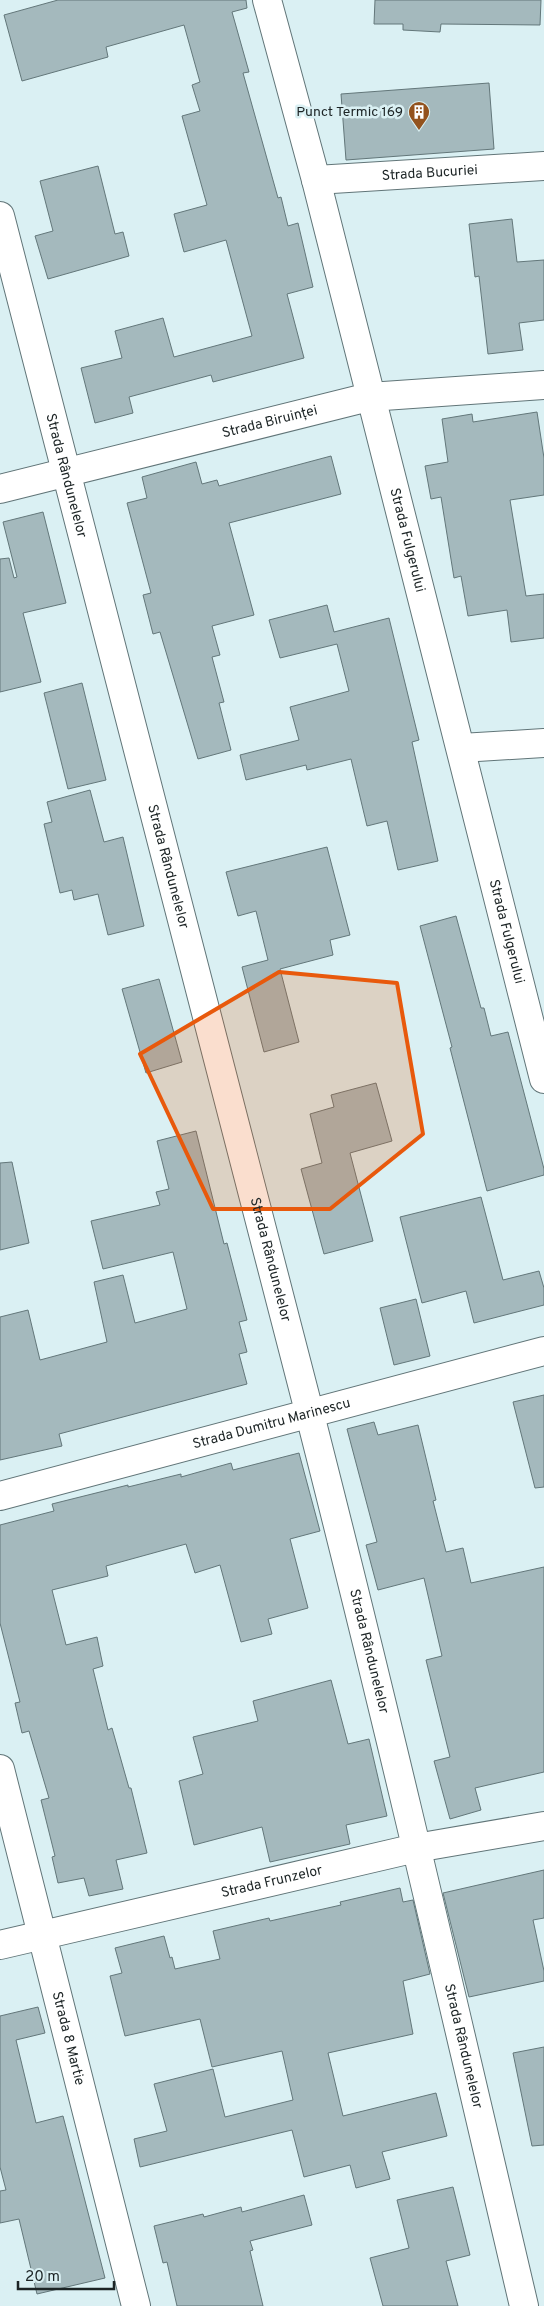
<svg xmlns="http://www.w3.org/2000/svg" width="544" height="2306" viewBox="0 0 544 2306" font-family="Overpass,sans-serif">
<rect width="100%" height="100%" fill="#daf0f3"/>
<g fill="#a4b9bd" stroke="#63777a">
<path d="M58,0H246L247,8L232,12L249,72L243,73L278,198L281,197L288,226L298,223L313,287L287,294L304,358L213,382L211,375L129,397L133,413L95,423L81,368L122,358L115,331L163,318L174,357L252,336L226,240L184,252L174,214L207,205L182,116L200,111L192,85L200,82L184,25L106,47L108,57L22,81L4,15Z"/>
<path d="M375,0H541L540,25L441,24L440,32L403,30V24H374Z"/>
<path d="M489,83L494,149L346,160L341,94Z"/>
<path d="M98,166L115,234L123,232L129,256L48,279L35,236L53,231L40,181Z"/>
<path d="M512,219L517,262L544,260V320L519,323L523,350L488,354L479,276L475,277L469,224Z"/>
<path d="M537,412L544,458V495L510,500L526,596L544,594V638L511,642L507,610L468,616L461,576L454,578L441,497L431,499L425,466L448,462L442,419L472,414L473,422Z"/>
<path d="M331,456L341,494L229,523L254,615L212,626L220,655L212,657L224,702L219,703L231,750L198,759L160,632L153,634L143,595L151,593L127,503L147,498L142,477L196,462L202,484L217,480L219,486Z"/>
<path d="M43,512L66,603L23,613L41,682L0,692V559L9,558L14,578L17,577L3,522Z"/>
<path d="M327,605L334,632L389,618L419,740L412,742L438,861L398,870L387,821L367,826L351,759L307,770L306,765L246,780L240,755L299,740L290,707L349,691L337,644L280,658L269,620Z"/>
<path d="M82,683L106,780L68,789L44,693Z"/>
<path d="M90,790L104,842L123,837L144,926L108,935L98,894L74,900L72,890L60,893L44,824L52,822L47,802Z"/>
<path d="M327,847L350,935L330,940L333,955L280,969L299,1042L264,1052L242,967L268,960L256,911L238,916L226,872Z"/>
<path d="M456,916L481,1008H484L491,1036L508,1032L544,1169V1175L487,1191L450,1048L452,1047L420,926Z"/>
<path d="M159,979L182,1062L146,1073L122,989Z"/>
<path d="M376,1083L392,1141L350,1153L373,1241L324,1254L301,1169L322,1163L310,1114L334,1107L331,1095Z"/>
<path d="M196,1131L224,1244L227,1243L247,1320L239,1322L247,1352L239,1354L247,1384L59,1434L62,1446L0,1460V1317L28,1310L40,1360L107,1342L94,1282L123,1275L135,1323L187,1309L173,1252L103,1269L91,1221L160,1205L156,1192L169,1189L157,1141Z"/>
<path d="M12,1162L29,1243L0,1250V1163Z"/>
<path d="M481,1197L503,1280L539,1271L544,1288V1305L474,1323L466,1291L422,1303L400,1217Z"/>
<path d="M416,1299L430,1356L394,1365L380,1308Z"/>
<path d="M544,1395V1487L535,1488L513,1402Z"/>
<path d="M374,1422L378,1435L418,1425L436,1500L433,1501L446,1552L463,1548L471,1583L544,1567V1772L475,1788L481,1810L450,1819L434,1761L450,1757L426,1660L442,1656L424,1578L378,1590L366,1545L377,1542L347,1429Z"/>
<path d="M299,1453L320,1531L290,1539L308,1608L268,1619L272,1634L241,1642L220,1565L195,1573L186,1544L106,1566L108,1576L52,1590L66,1645L97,1637L103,1666L93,1669L108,1730L112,1728L129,1788H131L147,1853L116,1860L123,1889L89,1896L84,1878L58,1883L52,1857L55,1856L41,1800L49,1798L29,1731L22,1733L15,1703L20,1702L0,1623V1525L54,1511L52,1504L128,1485V1487L181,1474V1477L231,1463L233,1470Z"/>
<path d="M331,1680L348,1744L369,1739L387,1816L346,1825L350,1844L270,1862L262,1827L194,1845L179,1781L203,1774L193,1737L258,1721L253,1701Z"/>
<path d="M544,1870V1918L533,1920L544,1971V1981L469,1997L443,1893Z"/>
<path d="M400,1888L403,1902L413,1900L430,1974L403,1981L413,2034L328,2053L343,2116L436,2093L447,2136L382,2152L390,2179L356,2188L350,2165L304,2177L292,2130L140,2167L134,2139L167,2131L154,2084L213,2069L225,2117L293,2100L282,2051L212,2067L200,2019L125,2036L110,1976L122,1973L115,1948L164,1936L170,1958L172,1957L175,1969L220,1959L213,1931L269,1918L270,1921L341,1905L340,1902Z"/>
<path d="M38,2007L45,2033L16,2040L36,2123L63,2116L105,2278L37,2294L19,2219L0,2223V2191L6,2190L0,2167V2016Z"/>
<path d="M544,2047V2145L532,2146L513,2053Z"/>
<path d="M453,2187L470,2255L446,2261L458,2306H383L370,2258L409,2248L397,2200Z"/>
<path d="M304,2195L312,2225L250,2241L253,2250L250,2251L263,2306H177L167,2262L163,2263L154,2226L203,2214L204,2217L241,2207L242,2212Z"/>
</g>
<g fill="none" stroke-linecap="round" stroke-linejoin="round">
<g stroke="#617578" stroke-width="30">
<g id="street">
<path id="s1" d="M316,180L544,166"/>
<path id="s2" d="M0,216C100,615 208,1012 309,1411C385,1708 454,2007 524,2306"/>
<path id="s3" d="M0,489L369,397L544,385"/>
<path d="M461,748L544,743"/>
<path id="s4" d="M0,1769L136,2306"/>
</g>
</g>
<g stroke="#617578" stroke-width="30">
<g id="secondary">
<path id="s5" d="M267,0L316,180L544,1079"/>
<path id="s6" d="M0,1496L544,1351"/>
<path id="s7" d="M0,1945L416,1848L544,1826"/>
</g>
</g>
<use href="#street" stroke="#fff" stroke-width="28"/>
<use href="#secondary" stroke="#fff" stroke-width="28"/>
</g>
<path fill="#e8590c" fill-opacity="0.2" stroke="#e8590c" stroke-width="4" stroke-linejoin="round" d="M279,972L397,983L423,1134L330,1209H213L140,1054Z"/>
<defs>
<g id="building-pin" transform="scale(1.125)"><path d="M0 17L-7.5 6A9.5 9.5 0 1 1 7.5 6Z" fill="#93521d" stroke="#daf0f3"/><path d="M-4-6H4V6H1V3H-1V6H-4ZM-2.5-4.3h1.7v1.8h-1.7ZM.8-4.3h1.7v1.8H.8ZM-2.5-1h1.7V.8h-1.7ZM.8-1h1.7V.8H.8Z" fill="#fff"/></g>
</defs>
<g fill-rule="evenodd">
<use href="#building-pin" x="419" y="112"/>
</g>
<g text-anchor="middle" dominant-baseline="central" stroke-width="5" stroke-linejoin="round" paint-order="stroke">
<g font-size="14" fill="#1c2425" stroke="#daf0f3" text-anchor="end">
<text x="403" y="112">Punct Termic 169</text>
</g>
<g font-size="14" fill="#1c2425" stroke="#daf0f3">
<text stroke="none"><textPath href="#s1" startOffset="114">Strada Bucuriei</textPath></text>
<text stroke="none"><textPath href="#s3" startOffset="278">Strada Biruinței</textPath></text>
<text stroke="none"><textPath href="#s2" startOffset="268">Strada Rândunelelor</textPath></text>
<text stroke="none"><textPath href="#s5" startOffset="558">Strada Fulgerului</textPath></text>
<text stroke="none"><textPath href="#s2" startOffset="672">Strada Rândunelelor</textPath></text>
<text stroke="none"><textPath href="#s5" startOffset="962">Strada Fulgerului</textPath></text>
<text stroke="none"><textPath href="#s2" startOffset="1078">Strada Rândunelelor</textPath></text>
<text stroke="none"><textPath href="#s6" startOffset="281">Strada Dumitru Marinescu</textPath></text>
<text stroke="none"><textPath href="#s2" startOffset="1482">Strada Rândunelelor</textPath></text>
<text stroke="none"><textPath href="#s7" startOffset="279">Strada Frunzelor</textPath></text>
<text stroke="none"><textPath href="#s4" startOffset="278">Strada 8 Martie</textPath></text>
<text stroke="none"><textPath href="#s2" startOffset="1888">Strada Rândunelelor</textPath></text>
</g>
</g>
<path d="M18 2281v8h96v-8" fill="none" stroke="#1c2425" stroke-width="2.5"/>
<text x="25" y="2281" font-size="15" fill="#1c2425" stroke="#daf0f3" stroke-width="4" paint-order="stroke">20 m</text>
</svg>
